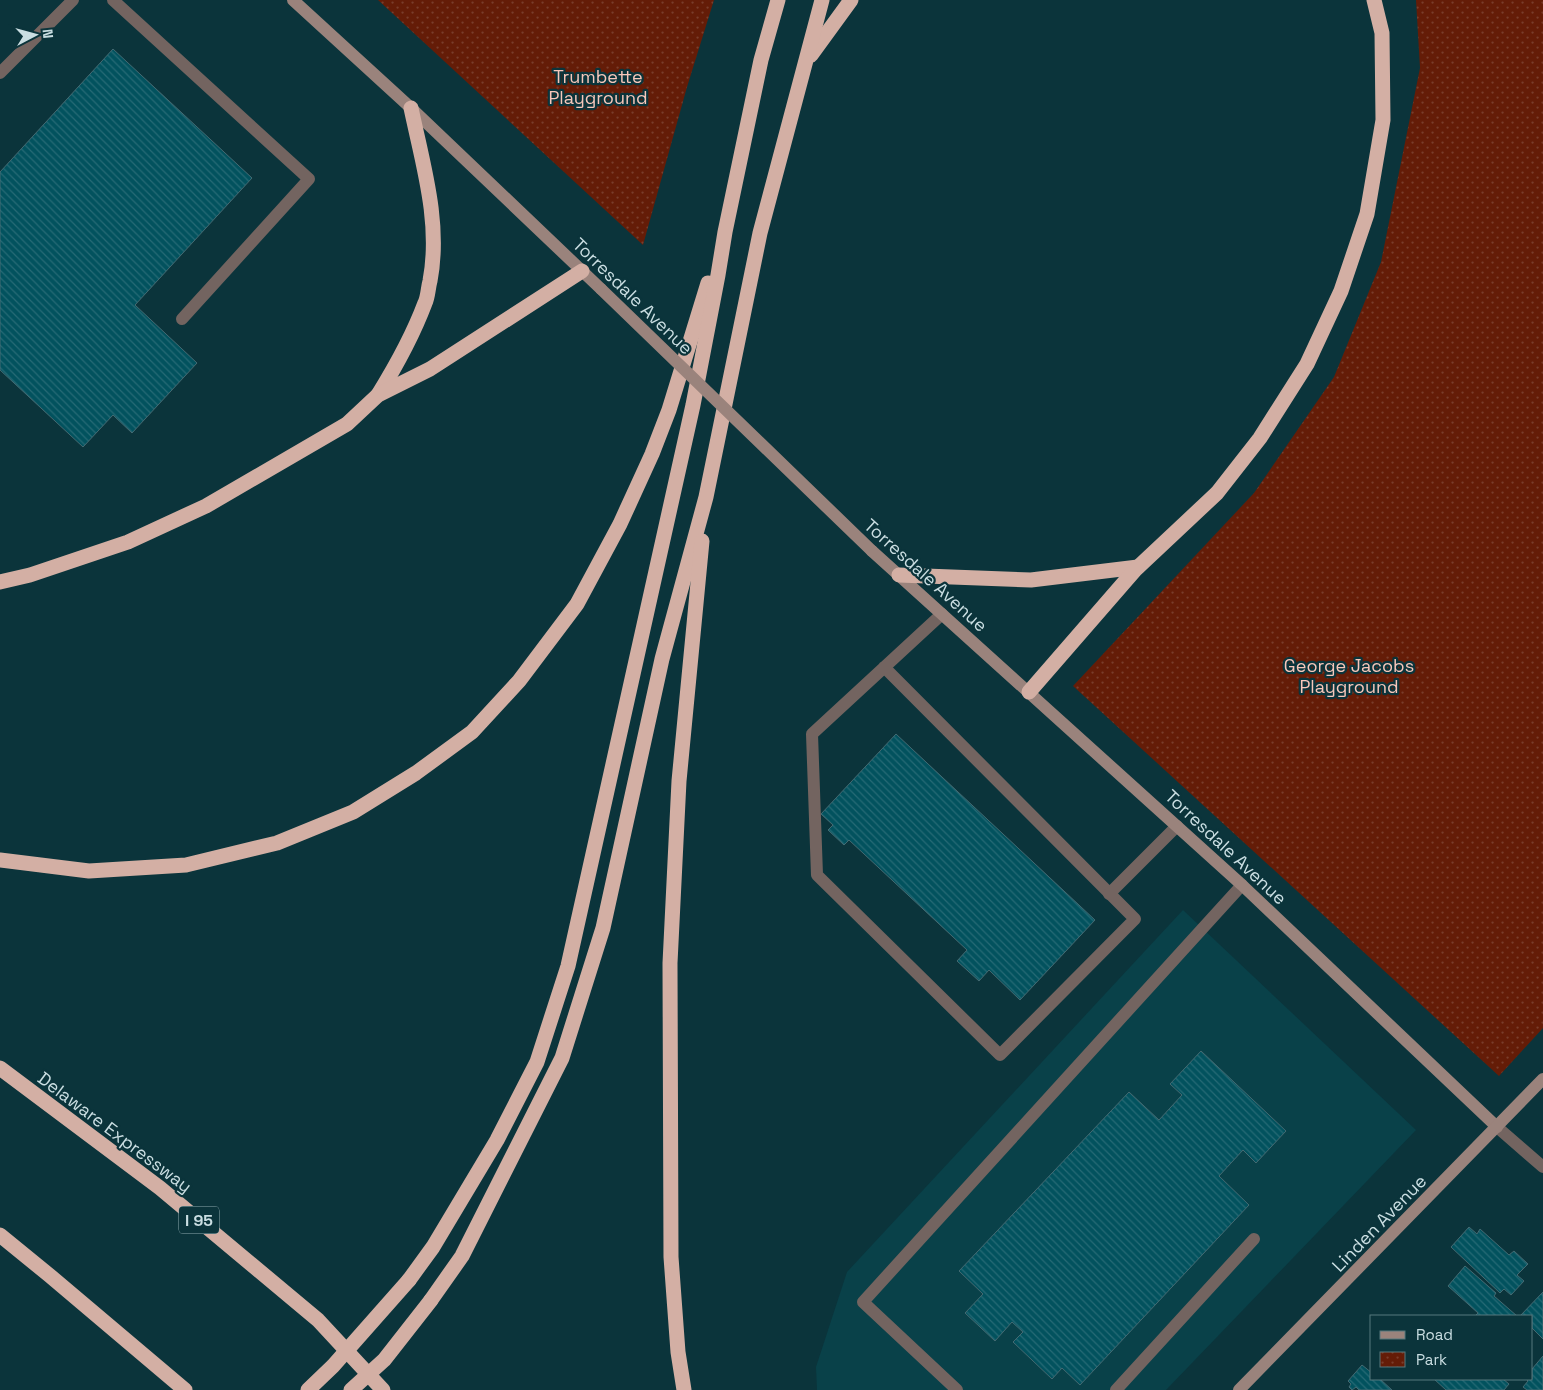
<svg xmlns="http://www.w3.org/2000/svg" width="1543" height="1390" viewBox="0 0 1543 1390" font-family="'Space Grotesk',sans-serif">
<defs>
<pattern id="park-dots" width="8" height="8" patternUnits="userSpaceOnUse" patternTransform="scale(1.25)"><rect width="8" height="8" fill="#641c07"/><path d="M2 2h.1M6 6h.1" fill="none" stroke="#793d2b" stroke-width="1.8" stroke-linecap="round"/></pattern>
<pattern id="building-back-hatch" width="6" height="6" patternUnits="userSpaceOnUse" patternTransform="scale(1.25)"><rect width="6" height="6" fill="#02525e"/><path d="M-1 5l2 2M0 0l6 6M5-1l2 2" fill="none" stroke="#266a75"/></pattern>
</defs>
<rect width="100%" height="100%" fill="#0b343b"/>
<path fill="#094149" d="M1183,910L1416,1130L1166,1390H817L816,1367L847,1272Z"/>
<g fill="url(#park-dots)">
<path d="M378,0H714L687,87L643,245Z"/>
<path d="M1416,0H1543V1028L1499,1076L1073,686L1254,493L1334,377L1381,262L1420,68Z"/>
</g>
<g fill="url(#building-back-hatch)" stroke="#446a72">
<path d="M113,49L252,178L135,305L197,363L132,433L113,415L83,447L0,370V172Z"/>
<path d="M896,734L1095,920L1020,1000L989,970L979,981L957,961L967,950L849,840L844,845L828,830L833,825L821,814Z"/>
<path d="M1201,1051L1286,1131L1256,1163L1243,1150L1219,1176L1249,1205L1080,1385L1062,1368L1052,1379L1013,1342L1023,1332L1012,1322L995,1341L965,1313L983,1294L959,1271L1129,1092L1159,1120L1182,1095L1170,1084Z"/>
<path d="M1469,1227L1477,1234L1480,1229L1509,1255L1514,1251L1528,1264L1517,1275L1524,1281L1511,1295L1504,1289L1500,1293L1451,1247Z"/>
<path d="M1465,1266L1496,1293L1494,1296L1517,1316H1475L1478,1313L1448,1286Z"/>
<path d="M1543,1292V1339L1532,1328V1316H1520Z"/>
<path d="M1543,1356V1390H1527L1523,1387L1528,1381L1526,1379H1532V1369Z"/>
<path d="M1362,1365L1372,1373V1379H1380L1392,1390H1359L1356,1387L1352,1390L1349,1387L1351,1384L1348,1381Z"/>
<path d="M1434,1379H1503L1509,1384L1504,1390H1446Z"/>
</g>
<g fill="none" stroke-linecap="round" stroke-linejoin="round">
<g stroke="#736460" stroke-width="12">
<path d="M113,0L309,179L182,319"/>
<path d="M0,73L73,0"/>
<path d="M884,667L1135,919L1000,1055L817,875L812,734L942,614"/>
<path d="M1109,894L1177,826"/>
<path d="M957,1390L863,1302L1242,885"/>
<path d="M1116,1390L1254,1239"/>
</g>
<path stroke="#736460" stroke-width="12" d="M1497,1127L1543,1167"/>
<g stroke="#9a837c" stroke-width="12">
<path d="M293,0L411,108L601,289"/>
<path d="M872,551L1242,885L1497,1127"/>
<path d="M1239,1390L1543,1079"/>
</g>
<g stroke="#d3afa4" stroke-width="15">
<path d="M811,55L851,0"/>
<path d="M378,395C396,366 413,335 425,303C428,297 428,288 430,281C441,223 423,165 411,108"/>
<path d="M899,575L1031,580L1138,567"/>
<path d="M0,582L30,575L128,542L206,506L347,424L378,395L430,369L582,271"/>
<path d="M1029,692L1135,570L1217,493L1260,438L1307,364L1341,291L1367,214L1383,120L1382,33L1374,0"/>
<path d="M0,860L89,871L186,865L277,843L353,812L416,773L472,732L519,681L577,604L620,524L652,454L669,410L708,283"/>
<path d="M0,1068L160,1188L318,1320L383,1390"/>
<path d="M0,1235L49,1275L185,1390"/>
<path d="M409,1280L433,1247L497,1140L537,1062L568,966L693,405L718,275L725,232L761,60L778,0"/>
<path d="M431,1300L462,1256L562,1058L603,928L662,659L706,497L760,233L822,0"/>
<path d="M684,1390L678,1352L671,1257L670,963L679,781L702,541"/>
</g>
<path stroke="#9a837c" stroke-width="12" d="M601,289L872,551"/>
<g stroke="#d3afa4" stroke-width="15">
<path d="M308,1390L333,1366L409,1280"/>
<path d="M351,1390L384,1360L431,1300"/>
</g>
</g>
<g text-anchor="middle" dominant-baseline="central" stroke-width="4.5" stroke-linejoin="round" paint-order="stroke">
<rect fill="#0b343b" stroke="#91abb0" stroke-width="1" x="179" y="1206.5" width="40" height="27" rx="4"/>
<g font-size="16" font-weight="bold" fill="#cadee2">
<text x="199" y="1220">I 95</text>
</g>
<g font-size="18" fill="#f7c7ba" stroke="#0b343b">
<text x="598" y="76">Trumbette<tspan x="598" dy="21">Playground</tspan></text>
<text x="1349" y="665">George Jacobs<tspan x="1349" dy="21">Playground</tspan></text>
</g>
<g font-size="18" fill="#cadee2" stroke="#0b343b">
<text transform="translate(633 296) rotate(44)">Torresdale Avenue</text>
<text transform="translate(926 575) rotate(42)">Torresdale Avenue</text>
<text transform="translate(1226 847) rotate(43)">Torresdale Avenue</text>
<text transform="translate(115 1132) rotate(37)">Delaware Expressway</text>
<text transform="translate(1379 1223) rotate(-46)">Linden Avenue</text>
</g>
</g>
<rect x="1370" y="1315" width="162" height="65" fill="#0b343b" stroke="#57787e"/>
<rect x="1380" y="1331" width="25" height="8" fill="#9a837c" stroke="#57787e"/>
<text x="1416" y="1340" font-size="15" fill="#cadee2">Road</text>
<rect x="1380" y="1352" width="25" height="15" fill="url(#park-dots)" stroke="#57787e"/>
<text x="1416" y="1365" font-size="15" fill="#cadee2">Park</text>
<g transform="translate(35 35) rotate(84)" stroke="#0b343b" stroke-width="4" paint-order="stroke">
<path d="M0-4L9 19L0 12L-9 19Z" fill="#cadee2"/>
<text y="-8" font-size="14" font-weight="bold" text-anchor="middle" fill="#cadee2">N</text>
</g>
</svg>
